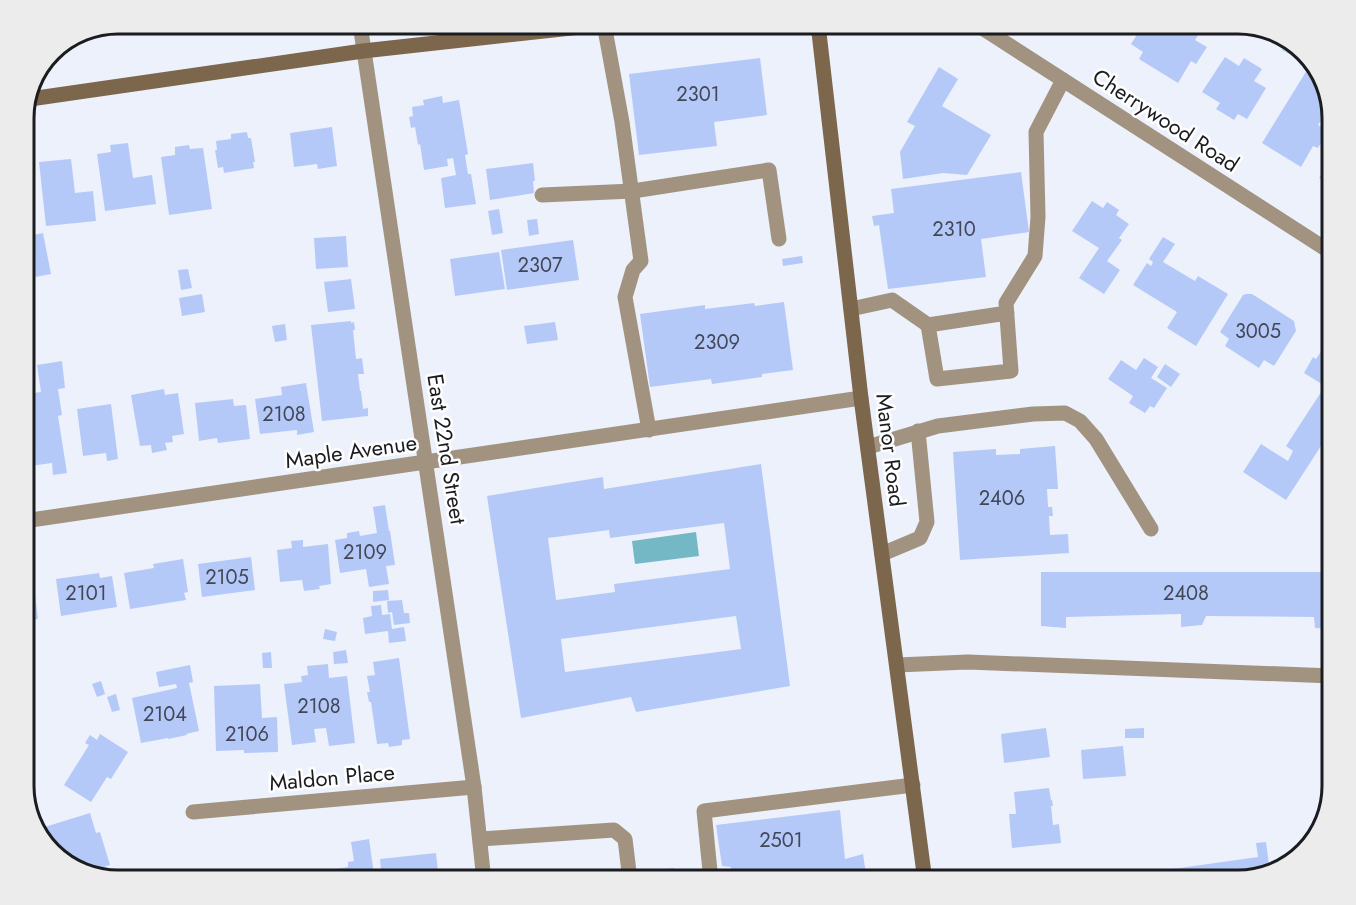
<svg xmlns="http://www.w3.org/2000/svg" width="1356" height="905" viewBox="0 0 1356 905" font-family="Jost,sans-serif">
<rect width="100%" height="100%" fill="#ecf1fc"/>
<path fill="#75b8c5" d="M696,532L699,556L635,564L632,541Z"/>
<g fill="#b5c9f9" fill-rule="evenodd">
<path d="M204,24H256V25L215,31V29L205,30Z"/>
<path d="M1131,24H1169L1174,28L1177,24H1205L1195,40L1207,47L1196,64L1191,61L1178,83L1139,59L1143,52L1131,44L1140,30Z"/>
<path d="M106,29L107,36L83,39Z"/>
<path d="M1288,39L1290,40L1302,53L1298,59L1282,50Z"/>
<path d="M1225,57L1239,66L1244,58L1262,69L1254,81L1266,88L1247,119L1238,114L1234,120L1216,109L1220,103L1202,92Z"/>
<path d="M760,58L767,115L714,122L717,146L639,155L629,74Z"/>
<path d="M939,67L958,79L942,106L991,135L967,175L943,173L903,179L900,152L915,126L907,122Z"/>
<path d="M1307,70L1322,79L1327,99L1325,101L1328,103L1331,114L1330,116L1326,113L1318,125L1328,131L1318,148L1313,146L1301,167L1262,143Z"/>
<path d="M442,96L443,103L459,100L468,154L465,155L468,174H471L476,204L445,208L441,178L456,175L453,158L447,159L448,166L424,170L420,144L418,145L415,127L411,128L409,117L413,116L412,107L424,105L423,100Z"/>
<path d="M332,127L337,166L318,169L317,164L294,167L290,133Z"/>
<path d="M247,132L248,138H251L255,162H253L254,168L224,173L223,167L218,168L215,150H217L216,141L231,139V134Z"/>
<path d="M128,143L133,178L152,175L156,204L105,211L97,154L111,152L110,145Z"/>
<path d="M189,145L190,149L203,148L212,209L169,215L161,157L175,155V147Z"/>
<path d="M1332,157V186L1319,178Z"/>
<path d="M71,159L75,193L93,191L96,221L46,226L39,162Z"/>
<path d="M533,163L535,181H533L534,193L490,200L486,169Z"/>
<path d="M1021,172L1029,232L981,239L986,277L888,289L879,225L874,226L872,216L894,213L891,189Z"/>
<path d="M24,189H25L31,225L24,226Z"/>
<path d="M1092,201L1103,208L1107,202L1119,210L1116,215L1129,224L1119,238L1122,240L1107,261L1120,270L1104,294L1079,278L1099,248L1072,231Z"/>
<path d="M499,209L503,233L492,235L488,211Z"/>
<path d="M537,219L539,234L529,236L527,220Z"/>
<path d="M43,233L51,274L30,278L24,246V237Z"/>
<path d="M346,236L348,267L316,269L314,238Z"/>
<path d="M1163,237L1175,244L1163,262L1195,281L1198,276L1228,294L1196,346L1167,328L1177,312L1133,285L1147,263L1151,266L1153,262L1149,259Z"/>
<path d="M573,240L579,280L507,290L501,250Z"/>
<path d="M499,252L505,289L455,296L450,259Z"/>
<path d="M802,256L803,263L783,266L782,259Z"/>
<path d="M188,269L192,288L181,290L178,270Z"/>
<path d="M351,279L355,309L328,312L324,282Z"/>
<path d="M202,294L205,312L182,316L179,298Z"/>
<path d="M1246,294H1252L1294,321L1296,331L1274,366L1264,360L1259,368L1225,346L1229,339L1220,332L1243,295Z"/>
<path d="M784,302L793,370L762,374V377L712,384L711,379L650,387L640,314L705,305V309L754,303L755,306Z"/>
<path d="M351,321V323L354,322L355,330H353L356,359L362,358L364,374H358L360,391H361L363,409L368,408V416L322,421L311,325Z"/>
<path d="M555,322L558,340L527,344L524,326Z"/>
<path d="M285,324L287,340L275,342L272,326Z"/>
<path d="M1328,341L1332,344V405L1330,409L1332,410V429L1286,500L1243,472L1261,444L1288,461L1293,451L1286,446L1325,386L1304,373L1313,357L1316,359Z"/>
<path d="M1144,358L1158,367L1151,378L1167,388L1154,408L1150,406L1145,413L1129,403L1133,396L1108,379L1121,360L1136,370Z"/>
<path d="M62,361L65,388L58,389L62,415L58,416L67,473L53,475L52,463L30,466L24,422V394L41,392L37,365Z"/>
<path d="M1165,364L1180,374L1171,387L1157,377Z"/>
<path d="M306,383L314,432L297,435V430L260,434L255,399L282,395L281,387Z"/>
<path d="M164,389L165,395L178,393L184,434L172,436L173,442L165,443L167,450L152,453L151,445L140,446L131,395Z"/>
<path d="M233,399L234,406L246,405L250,439L218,443L217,438L199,441L195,403Z"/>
<path d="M111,404L118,459L107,461L106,453L83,456L77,409Z"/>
<path d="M1055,446L1058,489H1047L1048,507H1052L1053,516H1049L1050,535L1068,534L1069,553L960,560L953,452L996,449V455L1020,454V449Z"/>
<path d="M761,464L790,686L636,712L631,697L521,718L487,496L603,477L604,489ZM724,523L730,569L614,584L615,592L556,600L548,538L609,530L610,538ZM736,616L741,649L565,672L561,639Z"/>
<path d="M385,505L389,531H390L395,565L386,566L389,584L369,587L366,569L340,573L335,540L347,538V533L359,531L360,536L377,533L373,507Z"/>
<path d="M303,540V547L328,544L331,584L319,586L320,589L304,591L302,580L280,582L277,550L292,548L291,541Z"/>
<path d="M251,557L255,590L202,597L198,564Z"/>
<path d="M183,559L188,592L184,593L186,600L130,609L124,573L154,568L153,564Z"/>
<path d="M1041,572H1332V629L1315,628L1314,617L1206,616L1202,625L1181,627V614L1066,617V628L1041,626Z"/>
<path d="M99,573L100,578L112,576L117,607L61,616L56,579Z"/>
<path d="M34,585L38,619L24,621V587Z"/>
<path d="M388,590L389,600L373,602V591Z"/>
<path d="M402,600L404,613H409L410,623L394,625L392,612L388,613L387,601Z"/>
<path d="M381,605L382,615L390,614L392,629L404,627L406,641L389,643L388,631L365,634L363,618L372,616L371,606Z"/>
<path d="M325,629L337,632L335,641L323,639Z"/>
<path d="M346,650L348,663L334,664L333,652Z"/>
<path d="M271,652L272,668H263L262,653Z"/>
<path d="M399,658L410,739L402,740V745L389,747L388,743L377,744L371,702H369L367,692H370L367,676L375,675L373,662Z"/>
<path d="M328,664L329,678L347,676L355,743L329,746L326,728L314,729L316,742L292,745L284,684L302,682L301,676L308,675L307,666Z"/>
<path d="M190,665L193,682L189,683L199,731L186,734L187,735L168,739V738L141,743L132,698L177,688L176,684L159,687L156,672Z"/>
<path d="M101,681L105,694L97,697L92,684Z"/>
<path d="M260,684L262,718L277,717L278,752L244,753V750L216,751L214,686Z"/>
<path d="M116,694L120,710L112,712L107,697Z"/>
<path d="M1046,728L1050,757L1004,763L1001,734Z"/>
<path d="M1144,728V738H1125V729Z"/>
<path d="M100,734L128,752L111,779L107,777L91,802L64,785L89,745L85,743L90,735L97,740Z"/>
<path d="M1123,746L1126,776L1083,779L1081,750Z"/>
<path d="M1049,788L1051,800H1052L1053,806H1051L1053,825L1059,824L1061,843L1012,848L1009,814H1016L1014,792Z"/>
<path d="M840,810L845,859L863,854L867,881H733L731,867L722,866L716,825Z"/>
<path d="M90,813L96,833L100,832L110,865L88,872L66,865L36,834L35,830Z"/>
<path d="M369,839L375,881H317L316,872L348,867V862L354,861L351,842Z"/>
<path d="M1266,842L1270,872L1238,881H1094V880L1258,857L1256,843Z"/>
<path d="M436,853L439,881H382L380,859Z"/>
<path d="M674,868L675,881H651L650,870Z"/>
<path d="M1050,870L1052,881H1042L1041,872Z"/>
<path d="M300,871L301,881H240V878Z"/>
</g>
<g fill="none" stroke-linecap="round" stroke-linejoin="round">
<g stroke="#a29381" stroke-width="15">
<path d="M604,24L622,122L641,261L633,270L625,297L649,430"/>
<path d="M542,195L633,191L769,170L779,239"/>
<path d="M851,309L892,300L928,325"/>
<path d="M1007,313L928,325L937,379L1011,371L1006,303L1035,256L1038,217L1036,132L1063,80"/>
<path d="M868,447L938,426L1033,414L1065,413L1080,421L1096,439L1151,529"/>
<path d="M882,554L920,538L927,522L918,431"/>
<path d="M897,665L968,662L1332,676"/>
<path d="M480,839L614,830L625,839L629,872L624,879L618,881"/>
<path d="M711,881L704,811L913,785"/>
</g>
<g stroke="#a29381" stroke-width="15">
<path d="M360,24L474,787L484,881"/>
<path d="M24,521L861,398"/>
<path d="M193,812L474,787"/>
</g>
<path stroke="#a29381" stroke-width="15" d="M976,24L1332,253"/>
<g stroke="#7c664c" stroke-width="15">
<path d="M818,24L861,398L925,881"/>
<path d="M30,99L363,51L608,24"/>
</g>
</g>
<g text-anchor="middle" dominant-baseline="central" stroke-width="5" stroke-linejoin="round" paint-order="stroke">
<g font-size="20" fill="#414756">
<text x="698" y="94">2301</text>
<text x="954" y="229">2310</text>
<text x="540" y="265">2307</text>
<text x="1258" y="331">3005</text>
<text x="717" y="342">2309</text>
<text x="284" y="414">2108</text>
<text x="1002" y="498">2406</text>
<text x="365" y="552">2109</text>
<text x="227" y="577">2105</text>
<text x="86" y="593">2101</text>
<text x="1186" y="593">2408</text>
<text x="319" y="706">2108</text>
<text x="165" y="714">2104</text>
<text x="247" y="734">2106</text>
<text x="781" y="840">2501</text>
</g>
<g font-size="22" fill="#1a1c20" stroke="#fefefe">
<text transform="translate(1166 120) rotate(33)">Cherrywood Road</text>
<text transform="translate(447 449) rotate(81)">East 22nd Street</text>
<text transform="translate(891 450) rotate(83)">Manor Road</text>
<text transform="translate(351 451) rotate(-8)">Maple Avenue</text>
<text transform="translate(332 777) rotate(-5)">Maldon Place</text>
</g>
</g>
<path d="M0 0H1356V905H0ZM118 34H1238A84 84 0 0 1 1322 118V786A84 84 0 0 1 1238 870H118A84 84 0 0 1 34 786V118A84 84 0 0 1 118 34Z" fill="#ececec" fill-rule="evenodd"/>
<path fill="none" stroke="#1a1c20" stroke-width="3" d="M118 34H1238A84 84 0 0 1 1322 118V786A84 84 0 0 1 1238 870H118A84 84 0 0 1 34 786V118A84 84 0 0 1 118 34Z"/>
</svg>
